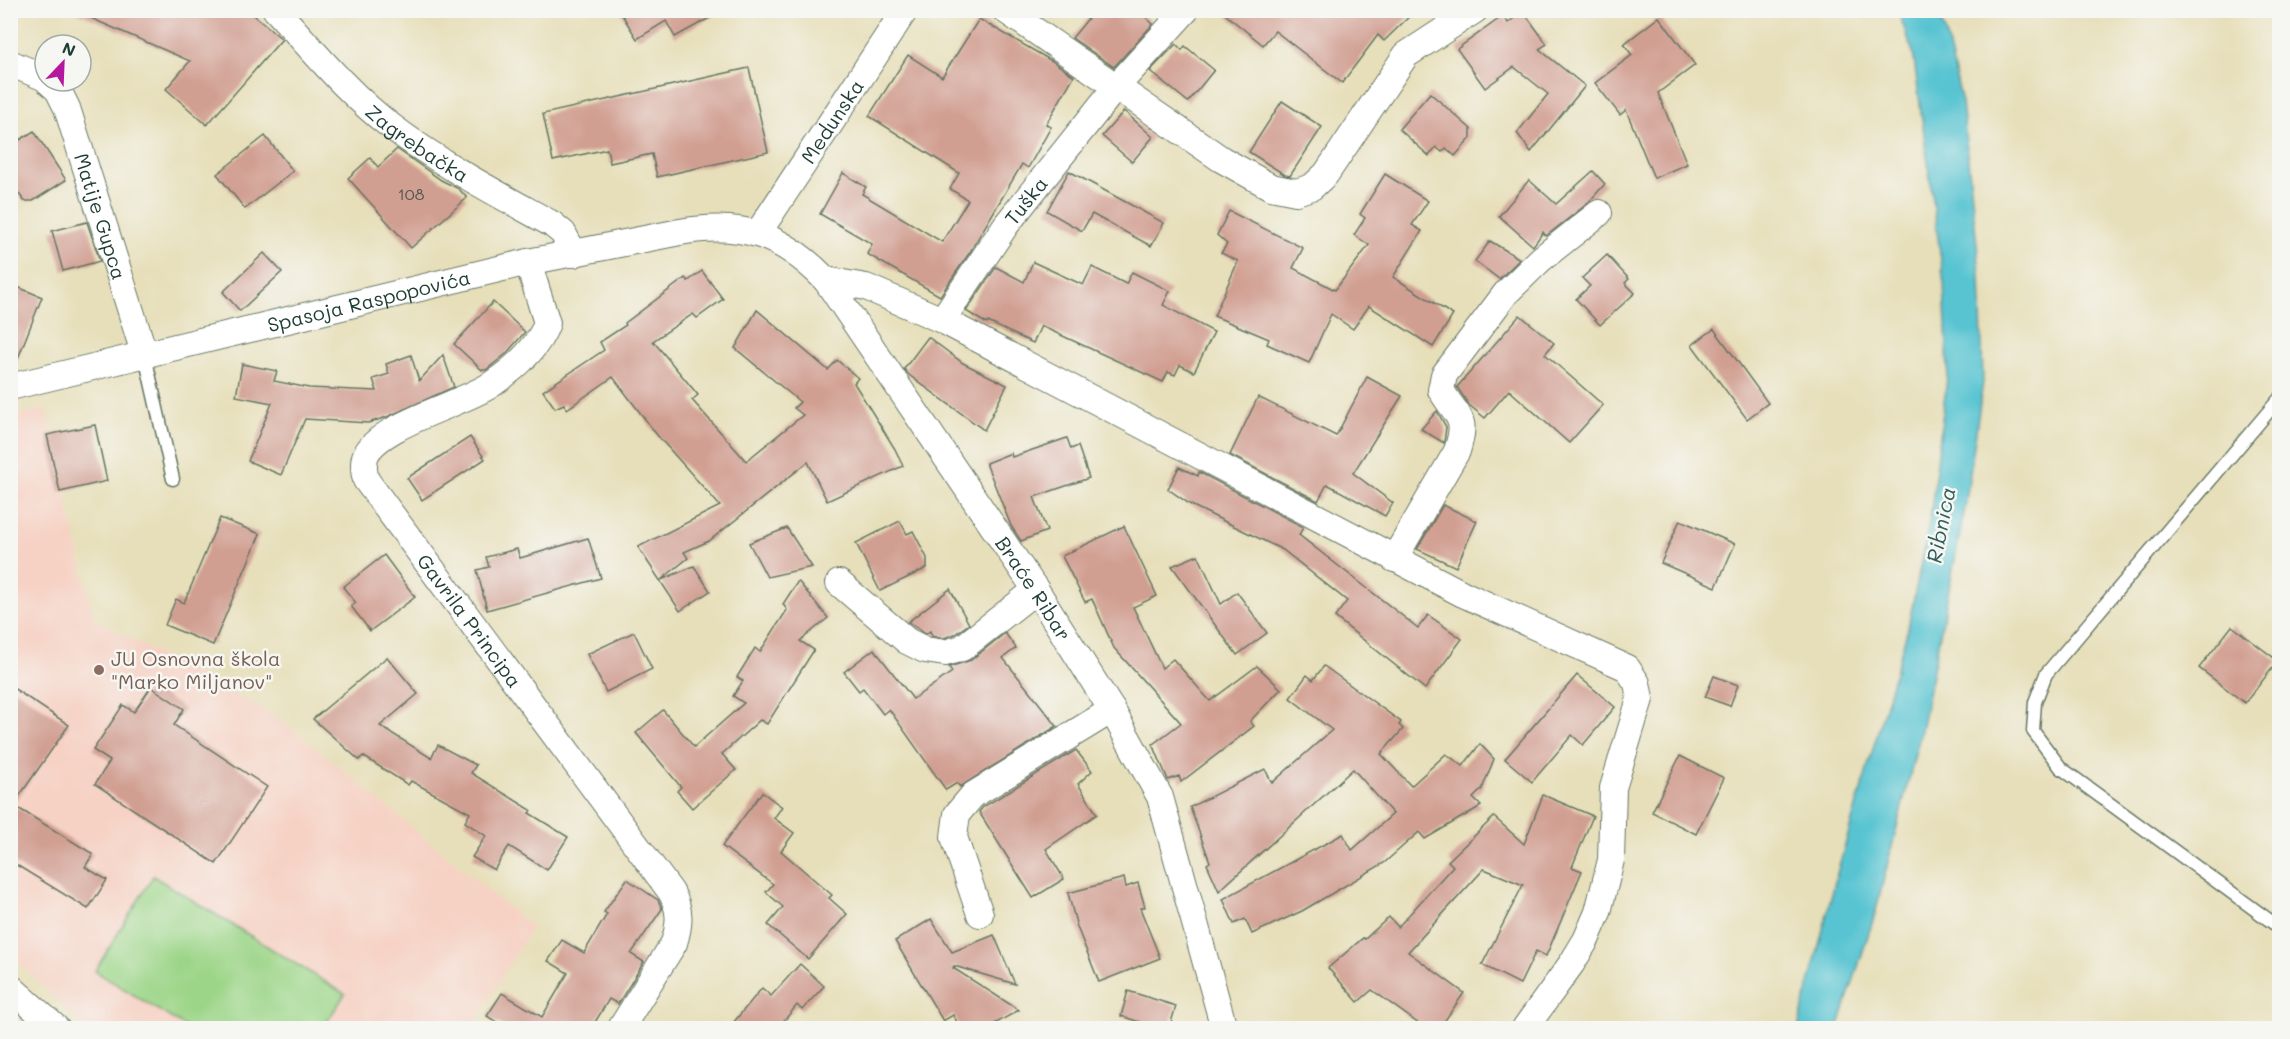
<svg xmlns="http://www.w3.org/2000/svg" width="2290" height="1039" viewBox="0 0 2290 1039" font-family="Mali,sans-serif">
<rect width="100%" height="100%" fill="#f6f6f2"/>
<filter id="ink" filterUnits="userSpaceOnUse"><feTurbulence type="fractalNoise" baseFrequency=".0167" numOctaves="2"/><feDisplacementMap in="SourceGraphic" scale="12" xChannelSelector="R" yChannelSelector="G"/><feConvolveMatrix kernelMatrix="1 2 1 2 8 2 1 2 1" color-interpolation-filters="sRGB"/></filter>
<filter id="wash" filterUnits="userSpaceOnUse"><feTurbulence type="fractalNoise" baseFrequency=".008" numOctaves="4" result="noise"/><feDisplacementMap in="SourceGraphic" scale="24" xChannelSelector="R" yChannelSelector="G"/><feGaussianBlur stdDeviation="1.35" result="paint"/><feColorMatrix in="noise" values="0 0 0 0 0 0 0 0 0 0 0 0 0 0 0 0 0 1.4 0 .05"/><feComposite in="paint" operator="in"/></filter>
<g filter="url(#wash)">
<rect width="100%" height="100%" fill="#e7dfba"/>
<path fill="#f6d2c4" d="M46,409L94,619L283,721L532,927L471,1028H85L11,955L10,416Z"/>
<path fill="#9cd588" stroke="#5e895e" stroke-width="1.5" d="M153,876L345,994L323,1028H187L95,971Z"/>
<path fill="#58c4d2" stroke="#3c8083" stroke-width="1.5" d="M1898,11H1937L1946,34L1962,103L1980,273L1983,382L1965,508L1920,735L1875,914L1838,1028H1798L1839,866L1908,628L1931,513L1948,369L1944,283L1913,52Z"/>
<g id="blocks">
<g fill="#d19f92">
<path d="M72,10H248L282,39L207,125L166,89L190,61Z"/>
<path d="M619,10H724L675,37L666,21L637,39Z"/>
<path d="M1095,10H1138L1153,24L1114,67L1072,38Z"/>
<path d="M1220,10H1416L1384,41L1378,35L1342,83L1275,31L1263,45Z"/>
<path d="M1523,11L1547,44L1539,49L1585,86L1531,152L1517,133L1548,94L1514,67L1485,88L1457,49L1503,16L1508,23Z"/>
<path d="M1659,17L1695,65L1658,93L1687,164L1654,178L1626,110L1620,115L1595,83L1632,55L1624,44Z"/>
<path d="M979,19L1052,61L1074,76L1046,124L1051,127L1028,168L1022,164L970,252L940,296L867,254L872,244L820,214L843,173L866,187L862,194L942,242L968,200L950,189L959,173L869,116L908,55L942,77Z"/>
<path d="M1176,44L1182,50L1185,46L1214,70L1188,102L1150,71Z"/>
<path d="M749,68L768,152L657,177L652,154L610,163L607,149L553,161L543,114Z"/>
<path d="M1430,93L1471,129V138L1455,156L1446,148L1442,152L1436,147L1429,156L1399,129Z"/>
<path d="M1282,101L1322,127L1290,176L1285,175L1249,152Z"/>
<path d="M1124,111L1153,137L1132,162L1102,136Z"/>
<path d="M34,131L66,180L33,201H24L10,181V146Z"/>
<path d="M265,136L293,171L245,209L217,174Z"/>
<path d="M397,149L441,180L459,189L467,198L411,248L348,178L370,158L378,167Z"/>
<path d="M1069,171L1164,223L1151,246L1092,214L1082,231L1047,211Z"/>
<path d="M1593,171L1605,184L1587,204L1546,236L1543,232L1533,246L1499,216L1529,180L1556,204Z"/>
<path d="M1385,174L1428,201L1412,225L1422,231L1393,277L1453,315L1433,347L1369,306L1353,329L1331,314L1309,363L1267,344L1269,339L1214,316L1238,261L1221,253L1227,244L1217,235L1229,211L1303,248L1293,268L1335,290L1369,245L1354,235L1365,218L1360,214Z"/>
<path d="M87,222L100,261L63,271L52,231Z"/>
<path d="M1490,241L1520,259L1499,279L1475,261Z"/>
<path d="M264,253L282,272L240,311L223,292Z"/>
<path d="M1607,255L1629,279L1625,283L1635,293L1600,325L1576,299L1590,286L1582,278Z"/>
<path d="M1033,262L1083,285L1092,267L1126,284L1132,272L1170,291L1163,305L1214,332L1194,372L1180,365L1175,375L1168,372L1163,382L1041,326L1033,343L988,322L987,324L966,311L996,267L1024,282Z"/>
<path d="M702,271L723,299L697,318L693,314L653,341L698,395L692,400L746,461L803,415L794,408L800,402L735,348L757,310L828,370L837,360L858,378L854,383L895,449L903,466L827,501L808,462L709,541L684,552L688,558L661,580L694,566L710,591L680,611L638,547L720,506L657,435L613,377L567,409L564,404L555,408L543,391L604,350L600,342L626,325L625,323L685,278L688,281Z"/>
<path d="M10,284L42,297L13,371H10Z"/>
<path d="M493,302L525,332L506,354L486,370H482L454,344Z"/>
<path d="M1520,315L1554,343L1545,354L1603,405L1569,443L1509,390L1485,418L1469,405L1457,387Z"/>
<path d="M1714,329L1768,403L1747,419L1692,345Z"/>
<path d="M928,337L963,363L1007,385L984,430L909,375L904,369Z"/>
<path d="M411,355L419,381L443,355L454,387L387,417L368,423L305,419L281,475L248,461L272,403L236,396L242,364L277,371L274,381L309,388L377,391L373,379L389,374L386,364Z"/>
<path d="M1367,377L1402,396L1353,473L1393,503L1385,516L1327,484L1318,501L1230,455L1258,397L1336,436Z"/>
<path d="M1437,411L1446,427L1444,443L1421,429Z"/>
<path d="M95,425L107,481L60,492L47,435Z"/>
<path d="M470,437L485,459L422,500L407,478Z"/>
<path d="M1067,438L1071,449L1078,446L1089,478L1034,497L1047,531L1021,541L1011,526L986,463L1011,453L1012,457Z"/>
<path d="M1179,467L1198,476L1199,472L1303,527L1299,535L1418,628L1428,615L1462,639L1425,689L1335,617L1347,601L1283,550L1191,505L1168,489Z"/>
<path d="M1443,505L1477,521L1456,567L1417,549Z"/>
<path d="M220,518L260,534L213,645L165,625L176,599L184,603Z"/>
<path d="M1680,520L1735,544L1716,587L1661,563Z"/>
<path d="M900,521L907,534L913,531L927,558V568L880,591L856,543Z"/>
<path d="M1124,526L1157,596L1133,607L1162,668L1173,659L1210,701L1257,666L1281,689L1250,721L1254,726L1181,782L1179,776L1168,780L1153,744L1181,723L1114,648L1092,599L1085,602L1062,556Z"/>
<path d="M787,528L812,567L767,577L749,543Z"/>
<path d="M588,538L601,578L487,610L477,570L489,567L486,557L517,549L520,558Z"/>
<path d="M384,555L415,597L370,631L351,606L356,603L343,587Z"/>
<path d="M1198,555L1221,604L1237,592L1267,633L1237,655L1172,566Z"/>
<path d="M798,581L828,618L800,641L814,650L767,724L760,720L722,754L736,770L692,808L677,791L681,787L636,733L663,710L694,747L744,703L733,696L743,681L737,677L755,648L760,652L787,610L783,604Z"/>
<path d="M950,589L969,624L955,634L944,638L932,636L930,631L926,634L908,622Z"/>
<path d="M2232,626L2278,661L2245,703L2199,668Z"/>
<path d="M634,632L652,669L606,692L587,654Z"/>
<path d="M1005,633L1016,648L1003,658L1057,726L960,787L957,783L946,790L889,709L883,714L863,688L859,691L844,672L874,649L913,699L952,672L949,667L971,660Z"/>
<path d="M387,657L418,694L380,726L431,758L438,745L476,765L471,773L531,810L529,813L568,837L547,870L509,846L494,870L472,857L486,836L465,822L470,813L411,781L408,785L363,756L359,760L313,719Z"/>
<path d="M1324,666L1401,722L1399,725L1403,729L1381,754L1411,786L1446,754L1463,766L1480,744L1494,759L1482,789L1473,798L1481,806L1425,839L1419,832L1384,863L1302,911L1252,934L1245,919L1234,924L1223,899L1343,834L1352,850L1393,814L1353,769L1219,891L1207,864L1210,862L1190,807L1265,769L1272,783L1332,730L1290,698L1307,675L1313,680Z"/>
<path d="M1577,675L1615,707L1583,745L1572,735L1532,782L1505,759Z"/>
<path d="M1714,676L1738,685L1730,706L1705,697Z"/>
<path d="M10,686L69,725L13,805L93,854L85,867L107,880L88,909L10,861Z"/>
<path d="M151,687L184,709L174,725L267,787L216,864L95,784L110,761L93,750L123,705L134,712Z"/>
<path d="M1076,750L1092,771L1078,784L1097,814L1046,849L1064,879L1033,898L979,812L983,807Z"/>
<path d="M1680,756L1724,778L1696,834L1652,812Z"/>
<path d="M762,792L782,807L774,818L794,833L781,851L832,895L829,898L847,914L808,959L768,925L783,907L766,892L773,884L722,846Z"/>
<path d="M1543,795L1593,816L1572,867L1582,871L1546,956L1536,951L1520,984L1482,965L1523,885L1484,869L1408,952L1464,993L1439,1029H1426L1372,990L1358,1002L1328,968L1363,938L1365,939L1389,917L1398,927L1453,866L1448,861L1494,817L1524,844Z"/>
<path d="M1124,878L1126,887L1138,883L1145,907L1140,908L1160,958L1099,982L1077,927L1068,893Z"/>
<path d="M627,879L658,900L662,909L631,954L644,962L618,1004L609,999L591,1029H507L487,1016L502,993L542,1017L568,973L548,961L562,940L584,953L607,914L604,912Z"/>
<path d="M931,919L952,952L994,935L1015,984L954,966L953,968L1019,1010L986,1029H961L953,1015L943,1021L895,941Z"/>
<path d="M800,964L824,986L802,1010L797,1005L777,1029H728L762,988L771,996Z"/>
<path d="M1128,991L1176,1006L1169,1029H1161L1121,1016Z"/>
</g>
</g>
</g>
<g filter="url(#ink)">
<use href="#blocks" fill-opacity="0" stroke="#657663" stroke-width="1.5"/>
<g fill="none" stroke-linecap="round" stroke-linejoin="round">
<g stroke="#657663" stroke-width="15">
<g id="service">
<path d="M145,356L173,479"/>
<path d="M2280,398L2046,674L2035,702L2033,731L2061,768L2280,928"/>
</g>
</g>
<g stroke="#657663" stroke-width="28">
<g id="minor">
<path id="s1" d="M276,10C313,50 349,95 392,127C442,165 498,194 552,224L563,233L574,254"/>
<path d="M1005,10L1221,159L1271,187L1296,192L1312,187L1326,174L1406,55L1475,10"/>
<path d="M10,63L45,78"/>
<path id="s2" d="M48,81L58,90L67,108L145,356"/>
<path id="s3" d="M758,233L905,10"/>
<path id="s4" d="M528,262L547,323C538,348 514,369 492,384C466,403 376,425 365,457C363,465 364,473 366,480L671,892C681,910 680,924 674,943L621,1028"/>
<path d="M826,280L866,287L942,320L1463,594L1627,668L1637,683L1640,699L1613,788L1611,860L1598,912L1586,940L1572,963L1525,1028"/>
<path id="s5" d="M942,320L1006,225L1115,88L1186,10"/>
<path id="s6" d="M10,387L528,262L680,232C743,221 782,235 826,280L1036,590L1112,710L1160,797L1224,1028"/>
<path d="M1394,559L1457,451C1468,416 1458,419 1441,390L1444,375L1506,293L1541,259L1599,213"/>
<path d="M839,583L907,641L925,650L945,653L962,648L1036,590"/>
<path d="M980,914L954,837L957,814L973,795L1112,710"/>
<path d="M10,987L56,1028"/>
</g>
</g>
<use href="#service" stroke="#fff" stroke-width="12"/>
<use href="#minor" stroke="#fff" stroke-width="26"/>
</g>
</g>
<circle fill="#8d6e63" stroke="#f6f6f2" stroke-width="2" cx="99" cy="670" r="6"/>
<g text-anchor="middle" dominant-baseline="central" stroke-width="5" stroke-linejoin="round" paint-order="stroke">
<g font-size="16" fill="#4c564c">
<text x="411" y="193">108</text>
</g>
<g font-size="20" fill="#1f3d34" stroke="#f6f6f2">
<text stroke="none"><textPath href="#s3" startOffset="134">Medunska</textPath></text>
<text stroke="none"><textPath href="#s1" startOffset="195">Zagrebačka</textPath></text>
<text stroke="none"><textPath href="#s5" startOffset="146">Tuška</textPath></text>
<text stroke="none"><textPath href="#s2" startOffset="147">Matije Gupca</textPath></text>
<text stroke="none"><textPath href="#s6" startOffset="369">Spasoja Raspopovića</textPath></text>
<text stroke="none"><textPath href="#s6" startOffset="1221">Braće Ribar</textPath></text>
<text stroke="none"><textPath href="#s4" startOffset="494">Gavrila Principa</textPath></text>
</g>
<g font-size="20" fill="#785e54" stroke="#f6f6f2" text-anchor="start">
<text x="111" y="658">JU Osnovna škola<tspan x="111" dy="23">"Marko Miljanov"</tspan></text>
</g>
<g font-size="21" font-style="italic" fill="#2d5f5c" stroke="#f6f6f2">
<text transform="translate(1940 525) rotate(-79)">Ribnica</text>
</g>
</g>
<rect width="2290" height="1039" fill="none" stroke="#f6f6f2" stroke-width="36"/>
<g transform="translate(63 63) rotate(23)"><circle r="28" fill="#f6f6f2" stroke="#a0aca6" stroke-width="1.5"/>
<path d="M0-4.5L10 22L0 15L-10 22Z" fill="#b5179e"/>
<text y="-9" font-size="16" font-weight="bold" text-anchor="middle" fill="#1f3d34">N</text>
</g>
</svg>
